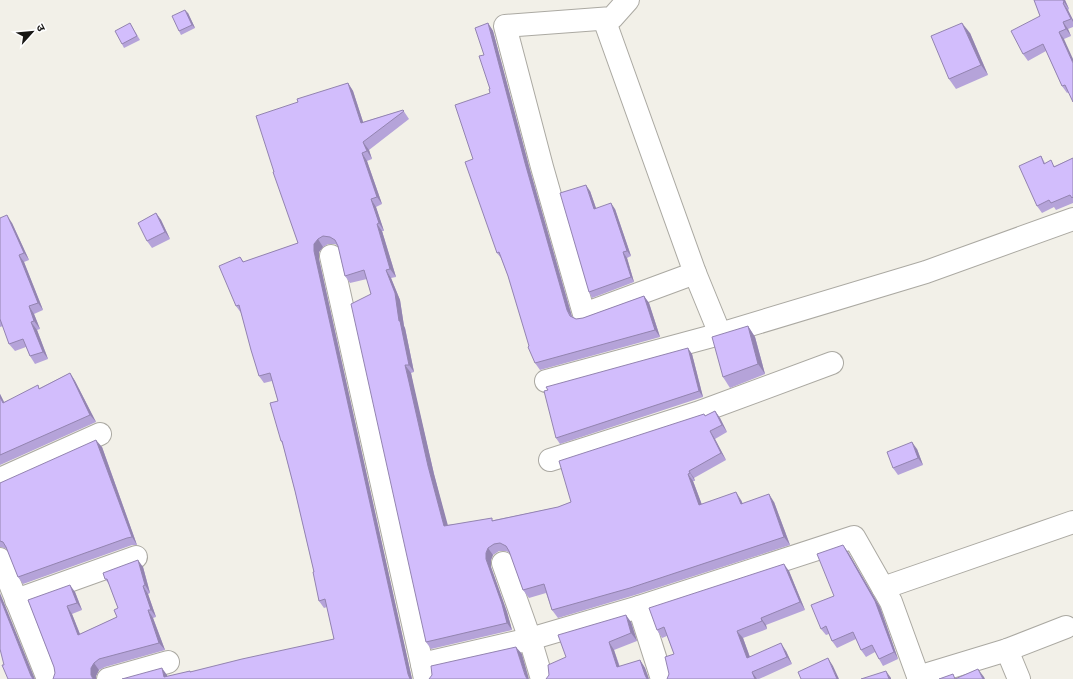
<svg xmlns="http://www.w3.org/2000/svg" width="1073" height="679" viewBox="0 0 1073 679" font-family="'Zilla Slab','Noto Sans Devanagari',serif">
<rect width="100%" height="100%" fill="#f2f0e8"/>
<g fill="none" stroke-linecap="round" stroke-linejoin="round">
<g stroke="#aba9a2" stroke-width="24">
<g id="minor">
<path d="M628,0L612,18L505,26L542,167L584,314L695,273"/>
<path d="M604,19L695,273L720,334"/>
<path d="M331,256L422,664L425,679"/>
<path d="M546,381L720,334L926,272L1073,219"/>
<path d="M550,460L697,413L832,363"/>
<path d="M0,479L100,434"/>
<path d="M0,559L48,679"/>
<path d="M503,563L530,639L542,679"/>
<path d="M883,588L1073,522"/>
<path d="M16,600L136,557"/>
<path d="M639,607L662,679"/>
<path d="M1007,650L1019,679"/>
<path d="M422,664L530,639L639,607L854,537L891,602L919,679"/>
<path d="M918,677L1007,650L1066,627"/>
<path d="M108,679L168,662"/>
</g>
</g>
<use href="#minor" stroke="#fff" stroke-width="22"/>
</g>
<g fill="#b5a3d9">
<path d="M1034,0H1065L1069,9L1068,10L1073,20V27L1068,29L1071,36L1064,39L1069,92L1067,93L1062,86L1046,51L1028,61L1023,54L1040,16Z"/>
<path d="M188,13L195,28L181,35L179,31Z"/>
<path d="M130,23L140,40L124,48L122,44Z"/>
<path d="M488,23L493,31L530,170L572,316L576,319L583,318L644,296L649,303L660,337L540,370L535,363L508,276L501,258L497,253L473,159L490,93V89L484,55Z"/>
<path d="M970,33L988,75L956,89L949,79Z"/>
<path d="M348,83L353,91L363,122L403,110L409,119L369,150L372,159L367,161L382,204L376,207L384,231H382L396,277L391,278L400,300L404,326L405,328L414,372L411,373L414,389L434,474L447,525L494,520L558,507L571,502L705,416L715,411L720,418L727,432L715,439L726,460L694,478L695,481H693L702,505L741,500L743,504L774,502L790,545L635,595L558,618L552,610L546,593L529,598L523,590L510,553L506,551H499L493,555L491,560V567L507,612L512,630L431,649L426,642L371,294L367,279L350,283L345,276L338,246L335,244H328L323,247L319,252V259L412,679H122L167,675V677L190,671L191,672L334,639L327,607L324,608L319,601L314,572L295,491L283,445L281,441L278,401L272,381L264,383L259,376L241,313L236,306L240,257L244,262L298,243L274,172L298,102Z"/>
<path d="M1041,156L1045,163L1055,166L1073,158V203L1056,210L1054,207L1042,213L1037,206Z"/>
<path d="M590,191L596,208L615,209L631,256L627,258L634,282L592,298L589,292Z"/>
<path d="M156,213L161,220L170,239L152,248L147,241Z"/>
<path d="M0,218L12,223L29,260L24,262L43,310L34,314L40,329L37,330L48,359L35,364L30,356L26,347L15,351L9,344L3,326L0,327Z"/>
<path d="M748,326L755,337L765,374L730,388L723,377Z"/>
<path d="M692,354L703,397L560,444L556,438Z"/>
<path d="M70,373L75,381L96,422L0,465V394L4,402L40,388Z"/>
<path d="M102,447L137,545H132L23,584L18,577L7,549L1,547H0V483Z"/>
<path d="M917,449L923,465L898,475L893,468Z"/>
<path d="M848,552L880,607L898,659L883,666L875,652L866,657L861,650L856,639L837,648L832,641L829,634L826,635L821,629L834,596Z"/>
<path d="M143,567L150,593L148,594L156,617L153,618L165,650L105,667L99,670L96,676L55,673L54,667L28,600L75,592L82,610L72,614L80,634L117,617L118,608L109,584L105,579Z"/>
<path d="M789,571L805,610L766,625L767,629L743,638L750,657L786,651L792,664L759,679H667L669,674L674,654L667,636L662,638L657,630Z"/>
<path d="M631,622L637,641L614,650L620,667L640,660L645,668L649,679L566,657Z"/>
</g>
<g fill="#9384b0">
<path d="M1063,0H1065L1069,9L1064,2Z"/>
<path d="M1063,3L1068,10L1073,20V22Z"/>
<path d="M185,10L188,13L195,28L192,25Z"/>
<path d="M1063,22L1068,29L1071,36L1066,29Z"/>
<path d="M488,23L493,31L530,170L572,317L567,310L525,163Z"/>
<path d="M962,23L970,33L988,75L981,65Z"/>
<path d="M1059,32L1064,39L1073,59V63Z"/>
<path d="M348,83L353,91L366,131L361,123Z"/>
<path d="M363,142L369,150L372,159L367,151Z"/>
<path d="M362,153L367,161L382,204L377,197Z"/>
<path d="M586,185L590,191L598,214L594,209Z"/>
<path d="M371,199L376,207L384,231L379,223Z"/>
<path d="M611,203L615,209L631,256L627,251Z"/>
<path d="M156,213L161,220L170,239L165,232Z"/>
<path d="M7,215L12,223L29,260L24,253Z"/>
<path d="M377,224L382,231L396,277L390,269Z"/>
<path d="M318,239L323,247L319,252V259L412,679H410L408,674L314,251V244Z"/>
<path d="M623,252L627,258L634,282L631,277Z"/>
<path d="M19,255L24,262L43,310L38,303Z"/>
<path d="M386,270L391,278L400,300L404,326L405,328L414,372L409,365L399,321Z"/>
<path d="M644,296L649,303L660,337L655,330Z"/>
<path d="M29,306L34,314L40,329L34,321Z"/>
<path d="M31,322L37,330L48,359L43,352Z"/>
<path d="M748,326L755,337L765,374L758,364Z"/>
<path d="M688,348L692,354L703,397L699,391Z"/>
<path d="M405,365L411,373L434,474L450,533L444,526L428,466Z"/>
<path d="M70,373L75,381L96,422L90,415Z"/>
<path d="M0,394L8,410L3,403L0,397Z"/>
<path d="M715,411L720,418L727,432L722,425Z"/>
<path d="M710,431L715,439L726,460L721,453Z"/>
<path d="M96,440L102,447L137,545L132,537Z"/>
<path d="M912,442L917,449L923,465L918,458Z"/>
<path d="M689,471L694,478L695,481L690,473Z"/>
<path d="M688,474L693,481L705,513L699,505Z"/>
<path d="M736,492L741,500L746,512L741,504Z"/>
<path d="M769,494L774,502L790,545L784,537Z"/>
<path d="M843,545L848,552L880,607L898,659L894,652Z"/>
<path d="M488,548L493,555L491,560V567L507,612L512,630L507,623L486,559V553Z"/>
<path d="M138,560L143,567L150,593L145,585Z"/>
<path d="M784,564L789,571L805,610L800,602Z"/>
<path d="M70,585L75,592L82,610L77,603Z"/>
<path d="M143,586L148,594L156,617L151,610Z"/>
<path d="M0,593L35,679H33L31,676L0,598Z"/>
<path d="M67,606L72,614L83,642L78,635Z"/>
<path d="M148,610L153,618L165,650L159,643Z"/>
<path d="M626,615L631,622L637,641L631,633Z"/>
<path d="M761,618L766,625L767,629L762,621Z"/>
<path d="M737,631L743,638L753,666L747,658Z"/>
<path d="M609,642L614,650L622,675L617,667Z"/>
<path d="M781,643L786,651L792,664L787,657Z"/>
<path d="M516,647L522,654L529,679H527L525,675Z"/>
<path d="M828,658L833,666L839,679H837Z"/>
<path d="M640,660L645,668L649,679H647L645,675Z"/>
<path d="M94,663L99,670L96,676V679H93L91,675V668Z"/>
<path d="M162,668L167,675L168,679L164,677Z"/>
<path d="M978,669L984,677L985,679H983Z"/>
<path d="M886,671L891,678V679H889Z"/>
<path d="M752,672L757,679H755Z"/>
</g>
<g fill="#d2bdfc" stroke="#9384b0">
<path d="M1034,0H1063L1064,2L1063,3L1071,19L1063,22L1066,29L1059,32L1073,63V102L1065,85L1062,86L1043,44L1023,54L1011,31L1040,16Z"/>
<path d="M185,10L192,25L179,31L172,16Z"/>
<path d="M130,23L137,36L122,44L115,31Z"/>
<path d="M488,23L525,163L567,310L570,316L576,319L583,318L644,296L655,330L535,363L528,347L529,346L508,276L499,252L497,253L465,162L473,159L455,105L490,93L489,89H490L479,56L484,55L475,28Z"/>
<path d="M962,23L981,65L949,79L931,36Z"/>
<path d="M348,83L361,123L403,110L404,111L363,142L367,151L362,153L377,197L371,199L379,223L377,224L390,269L386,270L395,293L399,321H400L409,365H405L409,382L428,466L444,526L492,518V521L558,507L571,502L559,461L704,414L705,416L715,411L722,425L710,431L721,453L689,471L690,473L688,474L699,505L736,492L741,504L769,494L784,537L630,588L552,610L544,584L523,590L509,551L506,546L500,543L494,544L488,548L486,553V559L502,604L507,623L426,642L351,304L371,294L364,270L345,276L338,246L335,240L330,237L323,236L318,239L314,244V251L408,674L410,679H122L162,668L164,677L190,671V672L242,659L334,639L325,599L319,601L313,572H314L295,491L282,441H281L270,403L278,401L270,373L259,376L251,350L239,305L236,306L219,266L240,257L243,262L298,243L273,172H274L256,116L298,102L297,99Z"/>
<path d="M1041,156L1044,164L1051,160L1054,167L1073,158V197L1072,198L1070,195L1051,203L1049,200L1037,206L1019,166Z"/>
<path d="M586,185L594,209L611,203L627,251L623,252L631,277L589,292L560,193Z"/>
<path d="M156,213L165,232L147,241L138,223Z"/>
<path d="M7,215L24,253L19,255L38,303L29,306L34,321L31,322L43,352L30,356L23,339L9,344L0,319V218Z"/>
<path d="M748,326L758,364L723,377L712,337Z"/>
<path d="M688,348L699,391L556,438L544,391L548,390L546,387Z"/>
<path d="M70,373L90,415L0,455V397L3,403L38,385L39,389Z"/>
<path d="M96,440L132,537L127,538L18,577L6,547L3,542L0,541V483Z"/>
<path d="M912,442L918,458L893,468L887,452Z"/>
<path d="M843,545L875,601L894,652L879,659L872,645L861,650L853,632L832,641L826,626L821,629L811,605L834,596L817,554Z"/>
<path d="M138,560L145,585L143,586L151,610H148L159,643L99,659L94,663L91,668V675L93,679H53L55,673L54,667L28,600L70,585L77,603L67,606L78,635L117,617L114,610L118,608L107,579H105L103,573Z"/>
<path d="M784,564L800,602L761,618L762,621L737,631L747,658L781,643L787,657L752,672L755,679H667L669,674L665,657L674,654L664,627L657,630L649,608Z"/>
<path d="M0,598L31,676L33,679H8L2,665H4L0,649Z"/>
<path d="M626,615L631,633L609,642L617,667L640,660L645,675L647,679H546L549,675L548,665L566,657L558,635Z"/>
<path d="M516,647L525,675L527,679H429L432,675L431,666Z"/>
<path d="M828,658L837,679H801L798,672Z"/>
<path d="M978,669L983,679H939L953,674L955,679Z"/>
<path d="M886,671L889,679H861Z"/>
</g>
<g transform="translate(32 32) rotate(63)" stroke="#ffffff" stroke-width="3" paint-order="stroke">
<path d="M0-3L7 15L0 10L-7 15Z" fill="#181715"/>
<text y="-6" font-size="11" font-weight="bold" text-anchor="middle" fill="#181715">उ</text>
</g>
</svg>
